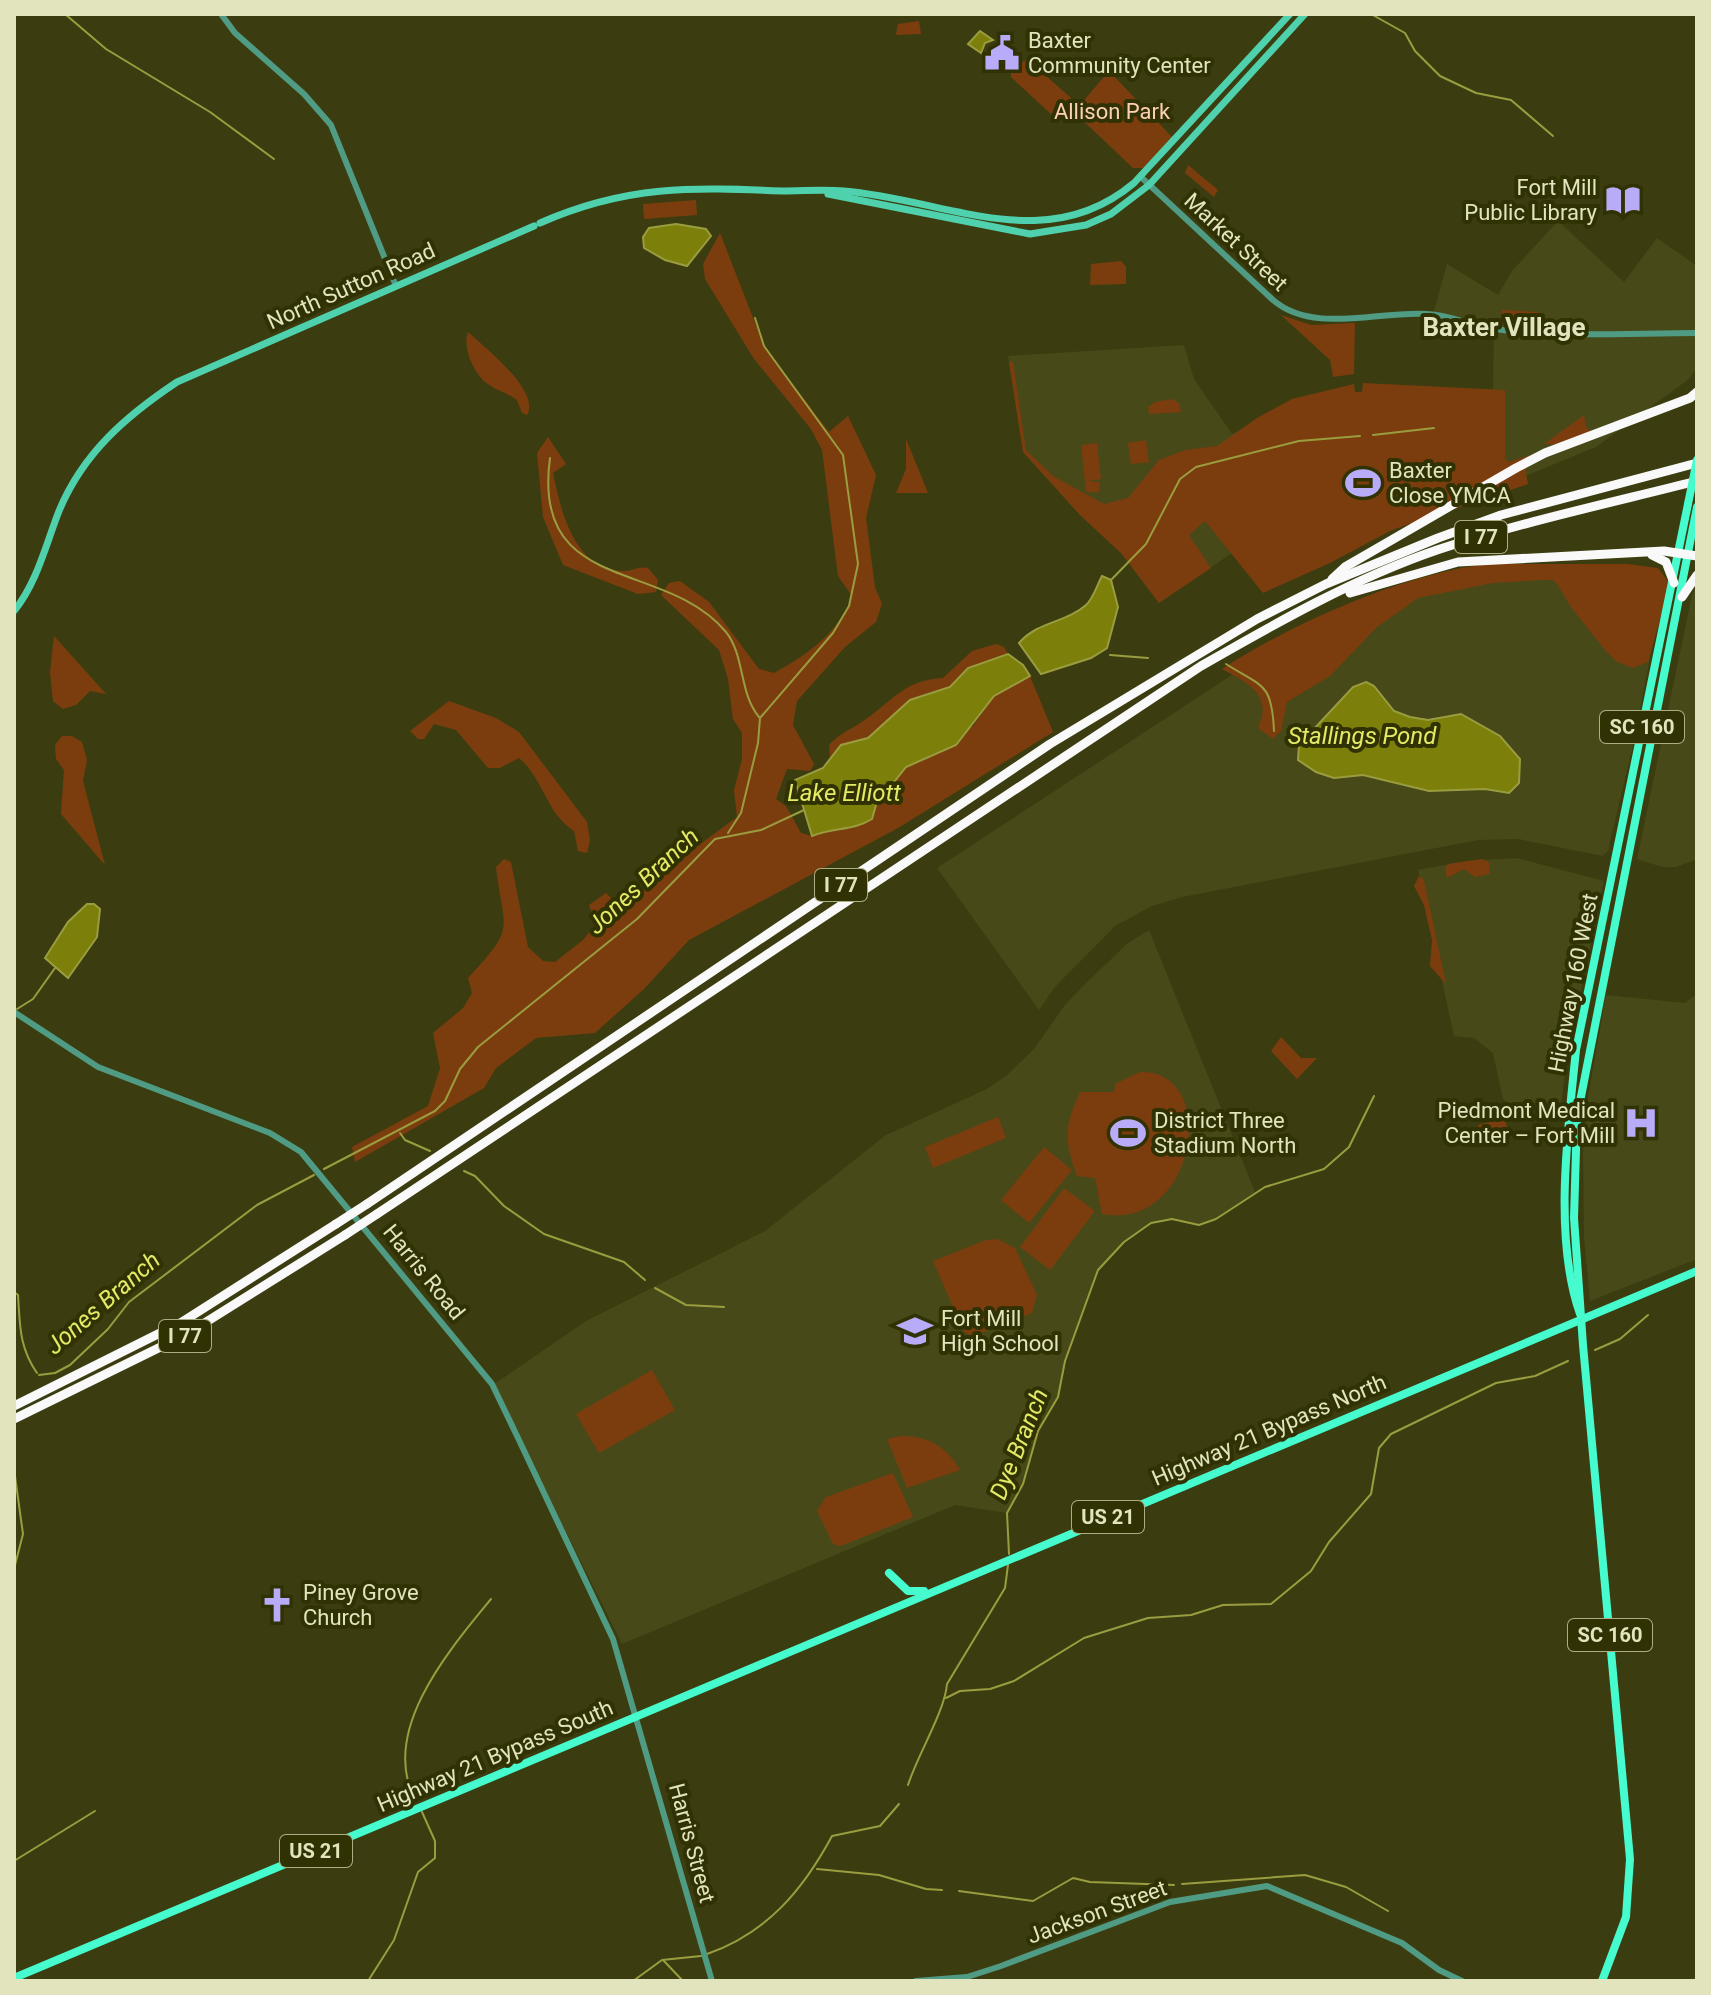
<svg xmlns="http://www.w3.org/2000/svg" width="1711" height="1995" viewBox="0 0 1711 1995" font-family="Roboto,sans-serif">
<rect width="100%" height="100%" fill="#3b3d10"/>
<g fill="#474918">
<path d="M1558,221L1624,282L1657,238L1697,266V367L1689,379L1596,447L1501,486L1505,391H1493L1494,329L1433,314L1447,264L1498,295L1512,271Z"/>
<path d="M1184,345L1194,379L1232,434L1237,431L1195,507L1232,553L1159,603L1121,553L1080,515L1023,452L1008,356Z"/>
<path d="M1528,576L1664,587L1633,745L1608,851L1603,856L1518,839L1478,840L1182,897L1152,906L1115,926L1054,988L1039,1010L937,868L1264,654L1412,593Z"/>
<path d="M1697,585V859L1676,867H1662L1637,859L1692,595Z"/>
<path d="M1516,858L1604,881L1567,1056L1561,1106L1516,1110L1503,1099L1493,1053L1474,1038L1454,1036L1418,870L1466,861Z"/>
<path d="M1149,930L1255,1192L1216,1219L1199,1225L1172,1219L1151,1223L1124,1242L1098,1270L1065,1361L1058,1397L1038,1431L1023,1484L1007,1513L955,1505L622,1644L493,1385L586,1321L765,1231L886,1135L987,1089L1006,1076L1034,1049L1065,1005L1084,985L1128,943Z"/>
<path d="M1697,994V1259L1590,1301L1584,1237L1583,1149L1588,1097L1606,995L1685,1003Z"/>
</g>
<g fill="#7c3d0e">
<path d="M919,21L921,34L896,35L898,24Z"/>
<path d="M1027,59L1071,98V105L1062,115H1052L1011,77V71Z"/>
<path d="M1109,71L1173,138L1143,168H1133L1074,112Z"/>
<path d="M1188,165L1218,190L1214,197L1185,173Z"/>
<path d="M696,200L697,215L644,219L643,204Z"/>
<path d="M720,233L764,346L829,432L848,416L876,475L866,518L875,587L882,604L876,622L845,647L797,701L793,725L814,764L810,771L787,769L776,799L786,806L801,833L812,836L839,826L853,828L872,819L876,805L906,767L973,726L994,696L1030,676L1053,732L898,828L689,940L644,989L595,1033L536,1038L496,1068L484,1088L355,1162L352,1147L428,1106L440,1068L433,1033L463,1008L472,993L468,978C517,925 504,933 496,867L504,859L511,862L528,947L543,961L555,962L583,940L596,924L589,905L606,893L624,910L639,897L650,881L737,817L734,790L742,759V733L733,719L728,679L719,650L661,595L669,583L680,581L709,602L759,669L774,673C807,655 840,632 852,596L838,576L822,450L811,429L754,359L705,279L703,264Z"/>
<path d="M1121,261L1126,267V284L1090,285L1091,264Z"/>
<path d="M1502,310L1539,312V324L1502,322Z"/>
<path d="M1281,315L1311,325L1355,323L1354,374L1333,377L1330,360Z"/>
<path d="M468,332C484,347 541,391 527,415L522,413L517,400C508,393 497,391 488,384C474,375 462,346 468,332Z"/>
<path d="M1009,362H1013L1026,450L1053,476L1104,504L1128,498L1159,460L1185,450L1217,446L1257,418L1292,399L1354,384L1355,392H1362L1363,383L1505,390V459L1509,462L1530,455L1525,467L1528,484L1392,530L1330,563L1263,593L1205,521L1189,535L1211,568L1159,603L1121,553L1080,515L1023,452Z"/>
<path d="M1172,399L1179,403L1181,412L1149,414L1148,407L1155,402Z"/>
<path d="M1584,415L1586,427L1592,432L1559,445L1544,444Z"/>
<path d="M548,437L566,464L553,473C561,511 574,571 624,571C633,571 639,566 648,568L658,580L656,592L638,594L563,565L543,517L537,453Z"/>
<path d="M906,439L928,493H896L906,469Z"/>
<path d="M1146,440L1149,462L1131,464L1128,443Z"/>
<path d="M1097,443L1101,479L1087,481L1100,482L1099,492H1086L1081,445Z"/>
<path d="M1488,564H1627L1658,568L1668,581V591L1648,662L1633,668L1617,662L1605,650L1570,606L1558,585L1553,580H1542L1493,583L1418,598L1377,627L1330,676L1287,702L1281,731L1273,739L1258,728C1273,694 1249,684 1222,669C1291,624 1405,573 1488,564Z"/>
<path d="M54,636L106,694L90,691L76,705L63,709L53,701L50,673Z"/>
<path d="M996,644L1004,647L1008,654L968,668L950,687L910,700L868,738L841,745L830,759L829,745C840,733 848,731 860,723C892,703 902,680 943,678L972,651Z"/>
<path d="M449,701L496,718L519,732L587,822L590,840L587,853L578,851L574,831C546,813 543,778 519,758L500,768H488L456,730L434,724L424,739H418L410,731Z"/>
<path d="M62,736H72L82,742L87,760L83,781L105,865L61,814L64,770L56,759L55,745Z"/>
<path d="M1482,859L1489,862L1490,874L1475,877L1464,869L1447,878L1445,869L1448,864Z"/>
<path d="M1419,876L1424,880L1446,984L1430,966L1432,940L1424,905L1414,886Z"/>
<path d="M1281,1037L1301,1058H1317L1297,1079L1271,1051Z"/>
<path d="M1140,1072C1221,1069 1197,1232 1102,1214L1095,1178L1077,1176C1064,1140 1064,1127 1080,1092H1114L1115,1084Z"/>
<path d="M998,1117L1006,1138L933,1168L925,1147Z"/>
<path d="M1505,1118L1508,1132L1481,1138L1478,1125Z"/>
<path d="M1044,1147L1072,1170L1029,1223L1001,1200Z"/>
<path d="M1064,1188L1095,1211L1050,1270L1020,1247Z"/>
<path d="M997,1239L1015,1248L1037,1295L1032,1313L973,1336L964,1332L933,1261L986,1240Z"/>
<path d="M652,1370L675,1410L599,1453L576,1414Z"/>
<path d="M901,1436C928,1436 946,1446 960,1470L907,1488L887,1439Z"/>
<path d="M893,1473L913,1517L841,1546L833,1544L817,1511L826,1497Z"/>
</g>
<g fill="#7c7f09" stroke="#9a9d3f" stroke-width="2">
<path d="M980,31L993,40L985,43L981,53L968,44Z"/>
<path d="M676,224L706,229L711,236L687,266L665,260L644,248L643,237L649,228Z"/>
<path d="M1102,576L1111,580L1118,607L1107,648L1091,658L1041,674L1019,643C1038,621 1066,623 1086,605C1093,599 1097,585 1102,576Z"/>
<path d="M1008,654L1023,665L1030,676L994,696L956,745L906,767L876,805L872,819C853,831 833,827 812,836L795,780L823,768L841,745L868,738L910,700L950,687L968,668Z"/>
<path d="M1366,682L1374,686L1394,711L1410,717L1428,720L1461,714L1500,736L1520,759L1519,783L1509,793L1485,789L1429,791L1363,775L1334,778L1316,772L1298,760L1299,745L1353,687Z"/>
<path d="M87,904H94L100,909L97,937L68,978L45,958L68,922Z"/>
</g>
<g fill="none" stroke-linecap="round" stroke-linejoin="round">
<g stroke="#9a9d3f" stroke-width="2">
<path d="M65,14L106,49L210,112L274,159"/>
<path d="M1371,14L1405,33L1415,51L1440,76L1476,93L1511,100L1553,136"/>
<path d="M1373,435L1434,428"/>
<path d="M550,458C531,596 665,558 726,632C745,656 739,693 759,717"/>
<path d="M1111,580L1146,544L1180,479L1196,467L1299,441L1360,436"/>
<path d="M1110,655L1148,658"/>
<path d="M1226,664C1262,687 1272,682 1274,731"/>
<path d="M728,833L741,813L758,743L760,718L833,633L849,606L858,564L843,455L764,346L755,318"/>
<path d="M17,1009L33,999L55,968"/>
<path d="M400,1133L405,1140L430,1151"/>
<path d="M324,1169L435,1111L445,1101L460,1069L478,1047L637,919L715,839L761,830L804,810"/>
<path d="M464,1171L475,1176L504,1206L544,1234L624,1262L645,1280"/>
<path d="M655,1288L686,1305L724,1307"/>
<path d="M14,1292L18,1295C20,1325 19,1347 37,1373"/>
<path d="M1595,1350L1620,1339L1648,1315"/>
<path d="M39,1375L55,1373L70,1365L108,1329L129,1302L257,1205L314,1175"/>
<path d="M14,1469L23,1534L14,1569"/>
<path d="M1009,1554L1007,1513L1023,1484L1038,1431L1058,1397L1065,1361L1098,1270L1124,1242L1151,1223L1172,1219L1199,1225L1216,1219L1265,1187L1324,1169L1349,1147L1374,1096"/>
<path d="M946,1698L960,1691L990,1689L1014,1681L1084,1638L1148,1618L1191,1615L1223,1605L1271,1604L1311,1571L1329,1542L1371,1494L1379,1448L1391,1434L1496,1383L1535,1376L1568,1361"/>
<path d="M908,1785C917,1756 945,1711 947,1684L1005,1588L1008,1565"/>
<path d="M415,1799C379,1731 450,1649 491,1599"/>
<path d="M14,1861L95,1811"/>
<path d="M817,1869L879,1875L926,1889L942,1890"/>
<path d="M1182,1884L1305,1875L1346,1887L1388,1911"/>
<path d="M959,1891L1033,1901L1073,1878L1090,1882L1174,1885"/>
<path d="M707,1954C767,1933 803,1890 832,1836L880,1826L899,1804"/>
<path d="M663,1960L683,1981"/>
<path d="M368,1981L394,1940L418,1872L435,1858V1841L422,1812"/>
<path d="M633,1981L662,1960L701,1956"/>
</g>
<g stroke="#509b84" stroke-width="6">
<path d="M221,14L235,33L304,94L331,125L396,286"/>
<path d="M1141,177L1273,300C1314,335 1379,310 1428,314C1450,315 1472,326 1494,329C1561,338 1630,333 1697,333"/>
<path d="M14,1012L98,1067L270,1133L301,1152L492,1384L518,1438L613,1639L712,1981"/>
<path d="M916,1981L967,1977L1001,1966L1170,1902L1267,1886L1402,1943L1439,1970L1462,1981"/>
</g>
<g stroke="#4fd1ad" stroke-width="7">
<path d="M828,194L1030,234L1086,225L1111,214L1149,185L1305,14"/>
<path d="M540,223C626,185 692,187 783,191C803,191 824,189 844,191C945,199 1045,258 1134,183L1290,14"/>
<path d="M14,611C37,583 46,544 59,511C83,453 126,416 177,382L534,226"/>
</g>
<g stroke="#46fbcd" stroke-width="8">
<path d="M1580,1314C1553,1237 1568,1130 1576,1050L1688,504"/>
<path d="M889,1573L908,1591H924"/>
<path d="M14,1978L1697,1271"/>
<path d="M1602,1981L1626,1917L1630,1859L1583,1345L1574,1218L1577,1117L1697,507"/>
</g>
<g stroke="#f9f9f9" stroke-width="9">
<path d="M1652,555L1666,562L1674,583"/>
<path d="M1332,579L1345,567L1516,468L1545,453L1690,398L1697,392"/>
<path d="M1350,593L1458,562L1664,551L1697,556"/>
<path d="M1682,597L1697,575"/>
<path d="M367,1204L1050,744L1257,619L1326,584L1438,538L1501,515L1697,463"/>
<path d="M377,1214L1201,666C1276,623 1355,578 1437,550C1522,522 1610,503 1697,481"/>
<path d="M14,1406L182,1322L336,1224"/>
<path d="M14,1419L187,1334L345,1235"/>
</g>
<path stroke="#46fbcd" stroke-width="8" d="M1688,504L1697,460"/>
<g stroke="#f9f9f9" stroke-width="9">
<path d="M336,1224L367,1204"/>
<path d="M345,1235L377,1214"/>
</g>
</g>
<defs>
<g id="civic-bare" transform="scale(2.76)"><path d="M-.6-6.5H3V-4.5H.6V-3L4-1V1h2V6H-6V1h2V-1L-.6-3ZM-1.2 2.5V6h2.4V2.5Z" fill="#b8abf7" stroke="#313204" stroke-width="2.5" paint-order="stroke"/></g>
<g id="library-bare" transform="scale(2.76)"><path d="M-6-4Q-3-5.5-.7-3.5V5Q-3 3-6 4ZM6-4Q3-5.5 .7-3.5V5Q3 3 6 4Z" fill="#b8abf7" stroke="#313204" stroke-width="2.5" paint-order="stroke"/></g>
<g id="stadium-bare" transform="scale(2.76)"><path d="M0-5a6.5 5 0 1 0 0 10a6.5 5 0 1 0 0-10ZM-3.5-1.8h7v3.6h-7Z" fill="#b8abf7" stroke="#313204" stroke-width="2.5" paint-order="stroke"/></g>
<g id="hospital-bare" transform="scale(2.76)"><path d="M-5-5h3v3.5h4V-5h3V5h-3V1.5h-4V5h-3Z" fill="#b8abf7" stroke="#313204" stroke-width="2.5" paint-order="stroke"/></g>
<g id="school-bare" transform="scale(2.76)"><path d="M0-5L7-2L0 1L-7-2ZM-4 1L0 2.5L4 1V4Q0 6-4 4Z" fill="#b8abf7" stroke="#313204" stroke-width="2.5" paint-order="stroke"/></g>
<g id="church-bare" transform="scale(2.76)"><path d="M-1.2-6h2.4v3.5h3.3v2.4h-3.3V6h-2.4V-.1h-3.3v-2.4h3.3Z" fill="#b8abf7" stroke="#313204" stroke-width="2.5" paint-order="stroke"/></g>
</defs>
<g fill-rule="evenodd">
<use href="#civic-bare" x="1002" y="53"/>
<use href="#library-bare" x="1623" y="200"/>
<use href="#stadium-bare" x="1363" y="483"/>
<use href="#hospital-bare" x="1641" y="1123"/>
<use href="#stadium-bare" x="1128" y="1133"/>
<use href="#school-bare" x="915" y="1331"/>
<use href="#church-bare" x="277" y="1605"/>
</g>
<g text-anchor="middle" dominant-baseline="central" stroke-width="8" stroke-linejoin="round" paint-order="stroke">
<g fill="#313204" stroke="#acaf85" stroke-width="2">
<rect x="1455" y="521" width="52" height="32" rx="6"/>
<rect x="1600" y="711" width="84" height="32" rx="6"/>
<rect x="815" y="869" width="52" height="32" rx="6"/>
<rect x="159" y="1320" width="52" height="32" rx="6"/>
<rect x="1072" y="1501" width="72" height="32" rx="6"/>
<rect x="1568" y="1619" width="84" height="32" rx="6"/>
<rect x="280" y="1835" width="72" height="32" rx="6"/>
</g>
<g font-size="20" font-weight="bold" fill="#e1e4bc">
<text x="1481" y="537">I 77</text>
<text x="1642" y="727">SC 160</text>
<text x="841" y="885">I 77</text>
<text x="185" y="1336">I 77</text>
<text x="1108" y="1517">US 21</text>
<text x="1610" y="1635">SC 160</text>
<text x="316" y="1851">US 21</text>
</g>
<g font-size="22" fill="#e1e4bc" stroke="#313204" text-anchor="start">
<text x="1028" y="40">Baxter<tspan x="1028" dy="25">Community Center</tspan></text>
<text x="1597" y="187" text-anchor="end">Fort Mill<tspan x="1597" dy="25">Public Library</tspan></text>
<text x="1389" y="470">Baxter<tspan x="1389" dy="25">Close YMCA</tspan></text>
<text x="1615" y="1110" text-anchor="end">Piedmont Medical<tspan x="1615" dy="25">Center – Fort Mill</tspan></text>
<text x="1154" y="1120">District Three<tspan x="1154" dy="25">Stadium North</tspan></text>
<text x="941" y="1318">Fort Mill<tspan x="941" dy="25">High School</tspan></text>
<text x="303" y="1592">Piney Grove<tspan x="303" dy="25">Church</tspan></text>
</g>
<g font-size="22" fill="#fdd0b6" stroke="#313204">
<text x="1112" y="111">Allison Park</text>
</g>
<g font-size="22" fill="#e1e4bc" stroke="#313204">
<text transform="translate(1236 242) rotate(43)">Market Street</text>
<text transform="translate(351 286) rotate(-24)">North Sutton Road</text>
<text transform="translate(1573 983) rotate(-79)">Highway 160 West</text>
<text transform="translate(424 1272) rotate(51)">Harris Road</text>
<text transform="translate(1269 1430) rotate(-23)">Highway 21 Bypass North</text>
<text transform="translate(495 1756) rotate(-23)">Highway 21 Bypass South</text>
<text transform="translate(692 1843) rotate(75)">Harris Street</text>
<text transform="translate(1097 1912) rotate(-20)">Jackson Street</text>
</g>
<g font-size="24" font-style="italic" fill="#e3ea65" stroke="#313204">
<text x="1362" y="736">Stallings Pond</text>
<text x="844" y="793">Lake Elliott</text>
<text transform="translate(643 881) rotate(-43)">Jones Branch</text>
<text transform="translate(103 1303) rotate(-41)">Jones Branch</text>
<text transform="translate(1019 1444) rotate(-68)">Dye Branch</text>
</g>
<g font-size="26" font-weight="bold" fill="#e1e4bc" stroke="#313204">
<text x="1504" y="327">Baxter Village</text>
</g>
</g>
<rect width="1711" height="1995" fill="none" stroke="#e1e4bc" stroke-width="32"/>
</svg>
